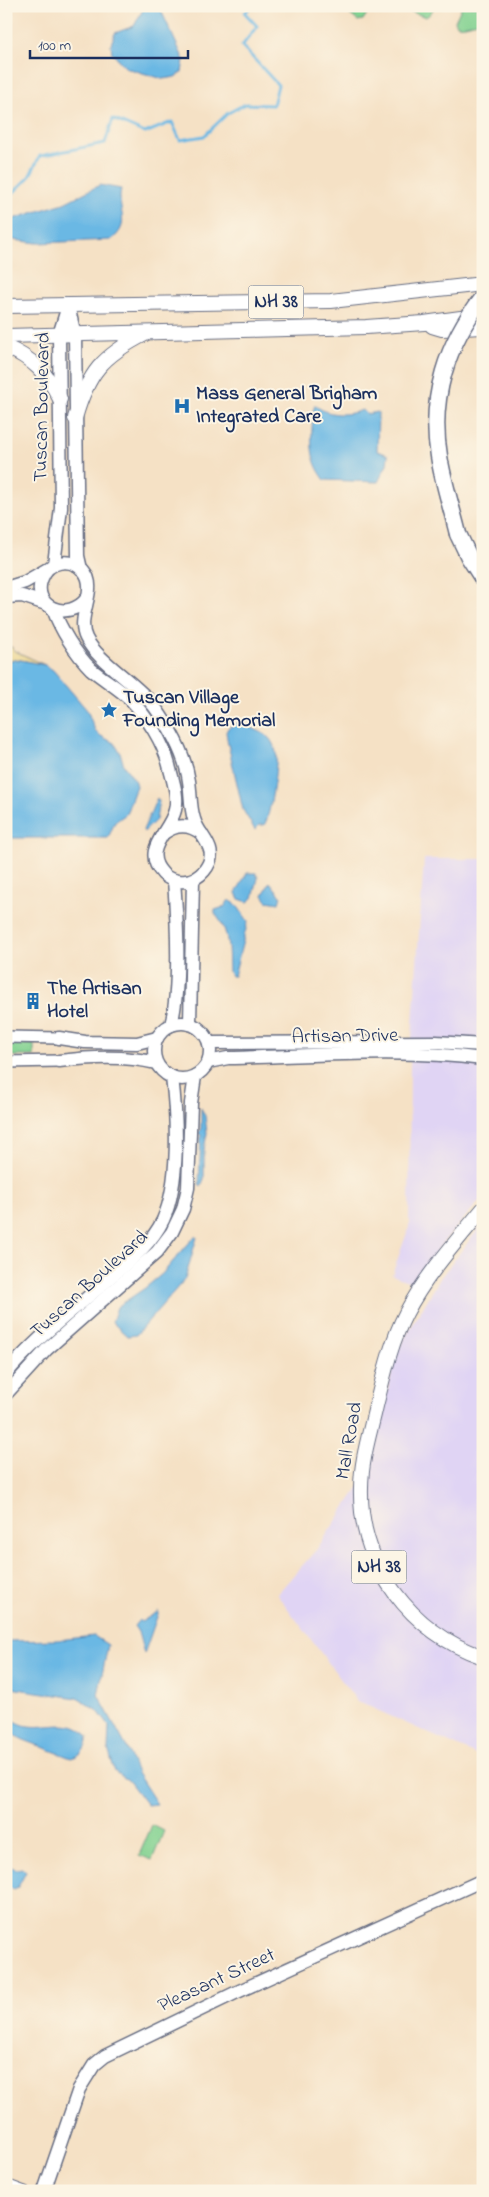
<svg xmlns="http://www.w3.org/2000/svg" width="489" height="2197" viewBox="0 0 489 2197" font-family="'Indie Flower',sans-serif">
<rect width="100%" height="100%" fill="#fcf5e5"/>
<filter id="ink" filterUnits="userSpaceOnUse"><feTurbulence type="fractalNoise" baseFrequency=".02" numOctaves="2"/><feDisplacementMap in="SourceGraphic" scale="10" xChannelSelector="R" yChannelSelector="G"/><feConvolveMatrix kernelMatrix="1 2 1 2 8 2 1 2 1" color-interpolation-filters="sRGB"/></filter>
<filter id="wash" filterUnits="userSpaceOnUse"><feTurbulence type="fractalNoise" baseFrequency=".0096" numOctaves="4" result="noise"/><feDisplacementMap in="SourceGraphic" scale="20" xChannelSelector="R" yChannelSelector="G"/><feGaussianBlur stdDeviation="1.12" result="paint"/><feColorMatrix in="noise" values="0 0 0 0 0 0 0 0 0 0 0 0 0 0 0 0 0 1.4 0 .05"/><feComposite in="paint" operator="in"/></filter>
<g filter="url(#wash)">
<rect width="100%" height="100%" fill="#f5e1c5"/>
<g fill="#e0d4f4">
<path d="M424,859H483V1197L445,1240L413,1283L392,1275L409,1227L410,1067Z"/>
<path d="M483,1223V1758L357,1701L277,1594L317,1549L368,1474L397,1351L441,1277Z"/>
</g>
<g fill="#83d291" stroke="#4f8078">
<path d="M339,6H372L363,20L358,21Z"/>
<path d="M406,6H435L430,14L426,17L412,12Z"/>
<path d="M462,6H483V22C474,21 466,27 457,25L455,21Z"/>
<rect x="6" y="1044" width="28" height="12"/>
<path d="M152,1825L164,1831L152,1860L139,1855Z"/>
</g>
<path fill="#eeda9e" stroke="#84847e" d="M12,647L13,650L45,665L21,660H6V648Z"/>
<g fill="#6ab8e4" stroke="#4274a1">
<path d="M145,6H159L184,60L182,72L175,77L163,79L126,68L112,53L111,44L115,33L134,26Z"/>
<path d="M100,185L121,189C116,210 133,224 111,240L37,243L6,239V225L10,220L64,203Z"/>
<path d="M315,405C327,416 348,416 362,410L367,414L378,412L377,451L388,455L387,464L378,482L325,480C307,457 312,438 313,411Z"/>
<path d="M6,660H21L45,665L53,670L87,710L95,730L101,736L114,743L120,752L124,766L134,779L136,786L126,814L115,822L108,838H6Z"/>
<path d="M237,723C248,727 261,730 269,738C272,741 275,748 276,752C278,762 270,819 264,825H259L255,830L243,810L228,744L226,732L228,728Z"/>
<path d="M157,798L159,801L156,820L144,832L143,830Z"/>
<path d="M247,873H256L258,878L253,898L248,902L239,899L236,893Z"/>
<path d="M270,882L281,896L279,903L267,901L263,895Z"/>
<path d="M229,900L236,904L248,921L234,976H231L229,972C228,950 230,931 215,914V910L224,907Z"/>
<path d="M201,1108L205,1116L207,1133L204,1149V1179L201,1186L199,1184L201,1135L198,1133L201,1130Z"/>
<path d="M195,1236L197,1237L185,1279L136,1335L127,1336L112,1322L117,1307L145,1288L162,1274Z"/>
<path d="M159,1611L144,1654L138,1632L134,1626L139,1620L141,1622Z"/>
<path d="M94,1636L108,1645L98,1695L126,1746L137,1773L157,1804L147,1805L128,1780L115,1772L108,1749L109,1726L97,1710L77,1698L17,1689L6,1684V1641L58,1640Z"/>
<path d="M6,1716C13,1720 21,1725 28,1726C49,1729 74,1717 88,1737C86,1748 83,1755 71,1758L24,1740L6,1731Z"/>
<path d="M11,1867L16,1869L22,1868L26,1872L18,1887L14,1889L8,1888L6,1883V1868Z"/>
</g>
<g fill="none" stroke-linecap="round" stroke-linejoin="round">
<path stroke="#6ab8e4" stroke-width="3" d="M6,194L11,195L29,177L40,156L105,143L113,119L145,133L172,122L180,140L204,136L228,113L245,104L273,105L278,85L242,46L257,26L245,13L251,6"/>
</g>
</g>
<g filter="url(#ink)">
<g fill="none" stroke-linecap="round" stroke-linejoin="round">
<g stroke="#676d82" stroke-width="11">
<path id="minor" d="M6,2184L25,2191"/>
</g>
<g stroke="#676d82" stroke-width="14">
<g id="tertiary">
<path d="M6,1037L59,1038"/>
<path d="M6,1062L59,1061"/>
</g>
</g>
<g stroke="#676d82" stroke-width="15">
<g id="secondary">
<path d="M68,306L75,335L78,556L81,569"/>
<path d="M54,564L61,508L59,335L68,306"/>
<path d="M6,588L25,582L46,570"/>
<path d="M6,597L22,596L46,604"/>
<path d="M53,609C61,630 75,653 91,669C104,680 119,688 131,700C147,717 163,742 169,765C172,778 179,796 175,810C170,832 140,850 163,874C169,880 178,882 186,881C193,880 199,877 204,871C222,849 199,838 194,819C190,807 191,794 189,781C185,754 170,728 154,706C136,683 97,661 86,638C75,616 100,589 83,570C70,557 48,561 42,578C30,607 69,623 87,598"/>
<path d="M164,833C176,824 189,824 201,833"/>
<circle cx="182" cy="1051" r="28"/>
<path d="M190,1023L193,880"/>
<path d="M171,1025C181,986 177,921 174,880"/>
<path d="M59,1038L85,1042L137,1043L157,1038"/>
<path d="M209,1043L436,1042L483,1045"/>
<path d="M59,1061C91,1057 125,1055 156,1063"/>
<path d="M208,1062L228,1058C313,1056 399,1048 483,1059"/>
<path d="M6,1374C36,1337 77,1308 112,1276C131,1260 152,1243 163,1220C180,1182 177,1119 172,1077"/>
<path d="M6,1394L47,1349L157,1252L172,1232L183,1209L188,1188L191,1103L195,1076"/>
<path d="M44,2191L79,2089L94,2065L105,2056L235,1993L483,1880"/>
</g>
</g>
<g stroke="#676d82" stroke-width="16">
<g id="primary">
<path d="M6,306L331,301L483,284"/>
<path d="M432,326L442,329L483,327"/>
<path d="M6,336L366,327L424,323L483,315"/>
<path d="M6,347C32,358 48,374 60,399"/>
<path d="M75,418C88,373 102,356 145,334"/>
<path d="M483,1209C456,1242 426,1275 406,1313C391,1342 384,1374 376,1406C370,1433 361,1460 361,1488C359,1565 411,1632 483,1657"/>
</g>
</g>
<g stroke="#676d82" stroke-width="19">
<path id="motorway" d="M458,534L469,557L483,579"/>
</g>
<use href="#minor" stroke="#fff" stroke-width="9"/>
<use href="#tertiary" stroke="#fff" stroke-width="11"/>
<use href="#secondary" stroke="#fff" stroke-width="12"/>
<use href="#primary" stroke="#fff" stroke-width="14"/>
<use href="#motorway" stroke="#fff" stroke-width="16"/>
<g stroke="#676d82" stroke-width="19" stroke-linecap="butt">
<path id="motorway-bridge" d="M458,534C452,509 443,482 439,456C429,398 447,343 483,297"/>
</g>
<use href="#motorway-bridge" stroke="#fff" stroke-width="16"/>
</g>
</g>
<defs>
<g id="hospital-bare" transform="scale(1.35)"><path d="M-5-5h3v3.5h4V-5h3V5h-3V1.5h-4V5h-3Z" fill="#1f6fb2" stroke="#fcf5e5" stroke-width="2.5" paint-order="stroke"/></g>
<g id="sight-bare" transform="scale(1.35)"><path d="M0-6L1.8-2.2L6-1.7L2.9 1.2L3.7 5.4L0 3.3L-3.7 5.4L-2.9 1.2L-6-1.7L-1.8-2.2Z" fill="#1f6fb2" stroke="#fcf5e5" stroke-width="2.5" paint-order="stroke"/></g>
<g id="building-bare" transform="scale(1.35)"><path d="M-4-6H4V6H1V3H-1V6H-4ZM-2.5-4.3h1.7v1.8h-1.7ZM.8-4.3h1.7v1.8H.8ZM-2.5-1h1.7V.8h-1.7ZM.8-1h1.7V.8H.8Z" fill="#1f6fb2" stroke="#fcf5e5" stroke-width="2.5" paint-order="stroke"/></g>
</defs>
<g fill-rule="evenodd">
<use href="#hospital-bare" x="182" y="406"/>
<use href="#sight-bare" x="109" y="710"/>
<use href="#building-bare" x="33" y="1001"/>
</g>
<g text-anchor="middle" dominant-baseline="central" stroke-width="4" stroke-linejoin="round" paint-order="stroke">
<g fill="#fcf5e5" stroke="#5e6a86" stroke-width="1">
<rect x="248.5" y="285.5" width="55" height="33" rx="4"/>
<rect x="351.5" y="1550.5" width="55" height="33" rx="4"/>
</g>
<g font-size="19" font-weight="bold" fill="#1b2f5e">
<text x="276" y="302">NH 38</text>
<text x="379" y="1567">NH 38</text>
</g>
<g font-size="20" font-weight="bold" fill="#1b2f5e" stroke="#fcf5e5" text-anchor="start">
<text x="196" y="394">Mass General Brigham<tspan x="196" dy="23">Integrated Care</tspan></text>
<text x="123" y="698">Tuscan Village<tspan x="123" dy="23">Founding Memorial</tspan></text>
<text x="47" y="989">The Artisan<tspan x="47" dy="23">Hotel</tspan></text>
</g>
<g font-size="20" fill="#1b2f5e" stroke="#fcf5e5">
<text transform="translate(43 407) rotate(-89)">Tuscan Boulevard</text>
<text transform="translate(345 1037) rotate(-1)">Artisan Drive</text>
<text transform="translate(90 1285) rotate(-42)">Tuscan Boulevard</text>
<text transform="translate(350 1441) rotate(-80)">Mall Road</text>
<text transform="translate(217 1981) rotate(-25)">Pleasant Street</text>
</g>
</g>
<rect width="489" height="2197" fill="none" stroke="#fcf5e5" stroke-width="25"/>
<path d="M30 50v8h158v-8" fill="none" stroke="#1b2f5e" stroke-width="2.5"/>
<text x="38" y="50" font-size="15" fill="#1b2f5e" stroke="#fcf5e5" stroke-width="4" paint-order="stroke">100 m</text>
</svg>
